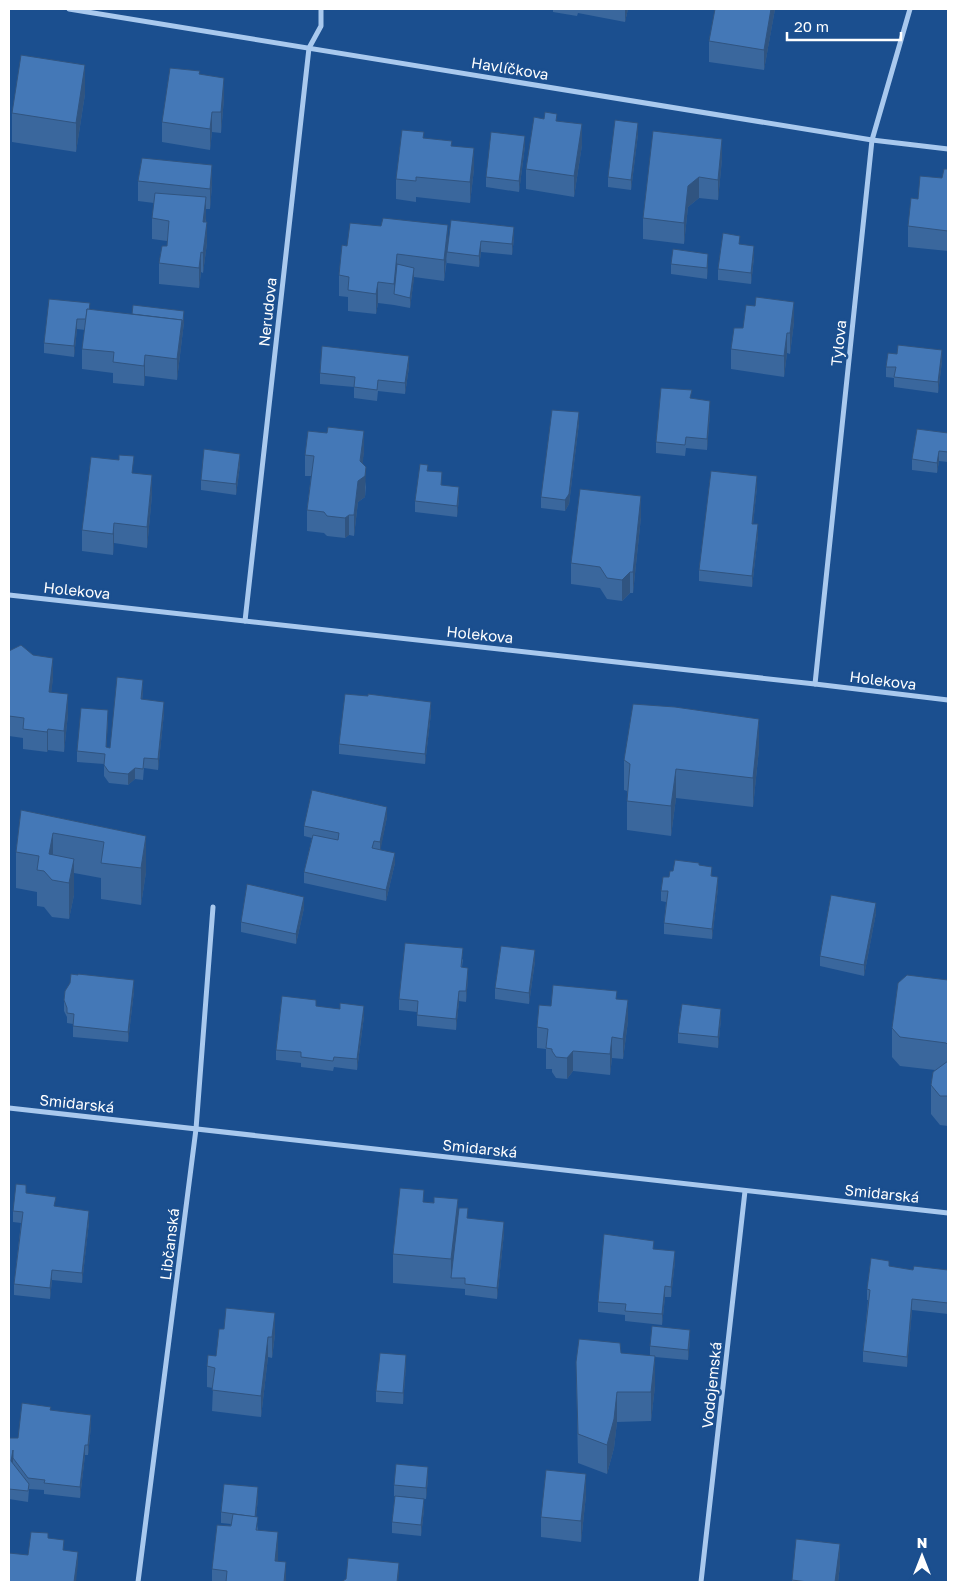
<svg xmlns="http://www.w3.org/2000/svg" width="957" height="1591" viewBox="0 0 957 1591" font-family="'Golos Text',sans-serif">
<rect width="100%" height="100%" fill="#1b4f8f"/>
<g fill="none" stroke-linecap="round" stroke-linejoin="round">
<g stroke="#a9c9ee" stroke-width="5">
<path d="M69,9L872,140L948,149"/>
<path d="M9,595L815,684L948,700"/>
<path d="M245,621L309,48L321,26V9"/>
<path d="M815,684L872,140L910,9"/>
<path d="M9,1108L948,1213"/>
<path d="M138,1582L196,1129L213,907"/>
<path d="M701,1582L745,1191"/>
</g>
</g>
<g fill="#3a679d">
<path d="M553,9H628L625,22L578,13L577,16L553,12Z"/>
<path d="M775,9L764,70L709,62V41Z"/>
<path d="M200,74L224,98L221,133L212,132L210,150L162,142V122Z"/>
<path d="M85,94L76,152L12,142V113Z"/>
<path d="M557,121L582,145L574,197L526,189V169Z"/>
<path d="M638,134L631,190L608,187V177Z"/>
<path d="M424,138L452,146L474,169L470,203L416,197V202L396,199V179Z"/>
<path d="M525,146L519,192L486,187V177Z"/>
<path d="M722,159L718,200L699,198L688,207L684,244L643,239V218Z"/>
<path d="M948,169V251L908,247V226L918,199L942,178Z"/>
<path d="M138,181L212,185L210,209H206V222L207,243L203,273L201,272L199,288L159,284V263L167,246V241L152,239V218L154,203L138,201Z"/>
<path d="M514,238L512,255L481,252L479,267L447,263V259L444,281L414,277L410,308L394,305L378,303L376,314L348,311V297L339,296V275L347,246L448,239Z"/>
<path d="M740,244L754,257L751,284L718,280V269Z"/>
<path d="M671,264H708L707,279L671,274Z"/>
<path d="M90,310L184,322L177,380L145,376L144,386L113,383V373L82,369V349L85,330L77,329L74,357L44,353V343Z"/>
<path d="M794,322L790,354L787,353L784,377L731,369V349L743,328Z"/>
<path d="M942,361L938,393L894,387V378L886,377V367Z"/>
<path d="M409,367L405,394L378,391L377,401L354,398V387L320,384V373Z"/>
<path d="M710,412L707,450L686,448L685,456L656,453V442Z"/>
<path d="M579,423L569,504L565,511L541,508V497Z"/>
<path d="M948,433V462L939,461L937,473L912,470V459Z"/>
<path d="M364,452L362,463L366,487L365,497L358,502L354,536L349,535L345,538L327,536L324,533L307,531V510L311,476H305V455Z"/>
<path d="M240,465L236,495L201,490V480Z"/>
<path d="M428,471L442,485L459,498L457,517L415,512V501Z"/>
<path d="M134,473L152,495L147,548L114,543L113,555L82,551V530Z"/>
<path d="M757,487L753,524L758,535L752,587L699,581V570Z"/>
<path d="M641,517L633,593H630L622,601L607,599L600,588L571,584V563Z"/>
<path d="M9,651L33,655L53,678L51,692L68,714L64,752L48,750L47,752L23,749V738L9,736Z"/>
<path d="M143,691L142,700L164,713L158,770L144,768L143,780L135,779L128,785L109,783L104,776V764L77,762V751L108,721L106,748H110Z"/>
<path d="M368,696L431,713L425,764L339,754V744Z"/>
<path d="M759,749L753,807L676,798L671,836L627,830V791L624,790V760Z"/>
<path d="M21,810L146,836V872L141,905L101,899V878L74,873V895L69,919L52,917L44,907L37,906V892L16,888V852Z"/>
<path d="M387,817L380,850L395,863L386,901L304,883V872L312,838L304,836V826Z"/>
<path d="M699,865L712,876L718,888L712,939L664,934V923L666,902L661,901V891L673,871Z"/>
<path d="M304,908L296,944L241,932V922Z"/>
<path d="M876,913L864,976L820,966V956Z"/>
<path d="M463,959L462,967L468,978L466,1002L459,1001L456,1030L417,1026V1012L399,1010V999Z"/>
<path d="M535,961L529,1004L495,999V988Z"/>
<path d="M948,980V1126L940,1125L931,1114V1085L935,1070L900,1066L892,1057V1028Z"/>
<path d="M134,991L128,1042L73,1037V1024L67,1023V1017L64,1011V1000Z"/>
<path d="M617,999L628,1021L623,1059L612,1058L610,1075L573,1071L567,1079L556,1078L552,1072V1069H546V1049L537,1048V1027L551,1006Z"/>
<path d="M316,1006L364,1016L357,1070L334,1067L333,1071L301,1067V1063L276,1060V1050Z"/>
<path d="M721,1019L718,1048L678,1043V1033Z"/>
<path d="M26,1193L89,1222L82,1283L52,1280L50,1299L14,1295V1284L21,1223L13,1222V1211Z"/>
<path d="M424,1202L434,1203L458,1215L504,1233L497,1299L465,1295V1289L393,1283V1254Z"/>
<path d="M654,1249L675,1261L671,1297H665L662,1325L625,1321V1315L598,1312V1302Z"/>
<path d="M889,1267L913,1270H948V1314L912,1310L907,1367L863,1362V1351L868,1300H867V1289Z"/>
<path d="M275,1334L272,1358L268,1357L261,1417L212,1411L213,1388L207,1387V1366L216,1356Z"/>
<path d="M690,1340L688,1360L655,1357V1386L651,1421L617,1422L614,1448L607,1474L578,1463L576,1362L621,1353L650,1356V1346Z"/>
<path d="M406,1365L403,1404L376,1402V1391Z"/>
<path d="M51,1410L91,1426L88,1455H85L80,1498L44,1494V1490L29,1489L28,1502L9,1499V1434V1438H18Z"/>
<path d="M428,1478L426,1499L398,1496L424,1509L421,1536L392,1533V1522L395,1496H394V1485Z"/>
<path d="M586,1495L581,1542L541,1537V1517Z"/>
<path d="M258,1498L256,1517L258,1530L278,1561L286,1582H212V1569L231,1524L221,1523V1512Z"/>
<path d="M840,1565L838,1582H792V1580Z"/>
</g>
<g fill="#305480">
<path d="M625,9H628L625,22Z"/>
<path d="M771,9H775L764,70V50Z"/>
<path d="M85,65V94L76,152V123Z"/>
<path d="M224,78V98L221,133V112Z"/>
<path d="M212,112V132L210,150V129Z"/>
<path d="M638,123V134L631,190V180Z"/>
<path d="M582,124V145L574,197V176Z"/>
<path d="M525,136V146L519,192V181Z"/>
<path d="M722,139V159L718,200V180Z"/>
<path d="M474,148V169L470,203V182Z"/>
<path d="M212,165V185L210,209V189Z"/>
<path d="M699,177V198L688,207L684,244V223L688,186Z"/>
<path d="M206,197V218L203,242V222Z"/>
<path d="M207,222V243L203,273V253Z"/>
<path d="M448,225V246L447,252L444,281V260Z"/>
<path d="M514,227V238L512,255V244Z"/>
<path d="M481,241V252L479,267V256Z"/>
<path d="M754,246V257L751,284V273Z"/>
<path d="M201,252V272L199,288V268Z"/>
<path d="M397,254V275L394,294V284Z"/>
<path d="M708,254V264L707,279V268Z"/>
<path d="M414,268V279L410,308V298Z"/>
<path d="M378,282V303L376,314V294Z"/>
<path d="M794,302V322L790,354V333Z"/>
<path d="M184,311V322L177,380V359L182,320Z"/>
<path d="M77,319V329L74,357V346Z"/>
<path d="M787,333V353L784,377V356Z"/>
<path d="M942,350V361L938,393V382Z"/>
<path d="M145,355V376L144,386V366Z"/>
<path d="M409,356V367L405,394V383Z"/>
<path d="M710,401V412L707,450V439Z"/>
<path d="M579,412V423L569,504L565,511V500Z"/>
<path d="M364,431V452L361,479L366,467L365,497L358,502L354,536V515Z"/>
<path d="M939,451V461L937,473V463Z"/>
<path d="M240,454V465L236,495V484Z"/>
<path d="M152,475V495L147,548V527Z"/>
<path d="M757,476V487L752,534V524Z"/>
<path d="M459,487V498L457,517V506Z"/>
<path d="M641,496V517L633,593V572Z"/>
<path d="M349,515V535L345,538V518Z"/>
<path d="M114,523V543L113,555V534Z"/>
<path d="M758,524V535L752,587V576Z"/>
<path d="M630,572V593L622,601V580Z"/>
<path d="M53,658V678L49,713V692Z"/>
<path d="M143,680V691L141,710V699Z"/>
<path d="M68,694V714L64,752V731Z"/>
<path d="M164,702V713L158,770V759Z"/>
<path d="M431,702V713L425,764V754Z"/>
<path d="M108,710V721L106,758V747Z"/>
<path d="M759,719V749L753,807V778Z"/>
<path d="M48,729V750L47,752V732Z"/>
<path d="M135,768V779L128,785V774Z"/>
<path d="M676,769V798L671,836V806Z"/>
<path d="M387,807V817L380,853V842Z"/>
<path d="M53,833V869L49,854Z"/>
<path d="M146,836V872L141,905V868Z"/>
<path d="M395,853V863L386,901V890Z"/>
<path d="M74,859V895L69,919V883Z"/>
<path d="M718,877V888L712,939V929Z"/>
<path d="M304,897V908L296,944V934Z"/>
<path d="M876,903V913L864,976V965Z"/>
<path d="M535,950V961L529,1004V993Z"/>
<path d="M468,968V978L466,1002V991Z"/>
<path d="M134,980V991L128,1042V1032Z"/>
<path d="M459,991V1001L456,1030V1019Z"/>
<path d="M628,1000V1021L623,1059V1039Z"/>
<path d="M364,1006V1016L357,1070V1059Z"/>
<path d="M721,1009V1019L718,1048V1037Z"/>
<path d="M612,1037V1058L610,1075V1054Z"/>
<path d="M573,1051V1071L567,1079V1058Z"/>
<path d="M458,1199V1228L451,1278V1259Z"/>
<path d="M89,1211V1222L82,1283V1273Z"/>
<path d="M504,1222V1233L497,1299V1288Z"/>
<path d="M675,1251V1261L671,1297V1287Z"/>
<path d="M52,1270V1280L50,1299V1288Z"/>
<path d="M665,1286V1297L662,1325V1314Z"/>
<path d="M912,1299V1310L907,1367V1357Z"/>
<path d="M275,1313V1334L272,1358V1337Z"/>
<path d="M690,1330V1340L688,1360V1350Z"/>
<path d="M268,1337V1357L261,1417V1396Z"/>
<path d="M406,1355V1365L403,1404V1393Z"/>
<path d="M655,1356V1386L651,1421V1392Z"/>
<path d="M617,1392V1422L614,1448L607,1474V1445Z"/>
<path d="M91,1415V1426L88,1455V1445Z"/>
<path d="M85,1445V1455L80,1498V1487Z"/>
<path d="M13,1450V1461L11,1472V1461Z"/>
<path d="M428,1467V1478L426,1499V1488Z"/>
<path d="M586,1474V1495L581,1542V1521Z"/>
<path d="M258,1487V1498L255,1527V1517Z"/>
<path d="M424,1499V1509L421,1536V1525Z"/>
<path d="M278,1532V1561H275Z"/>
<path d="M840,1544V1565L838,1582H835Z"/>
<path d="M78,1552V1563L76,1582H74Z"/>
<path d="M286,1562V1582H284Z"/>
<path d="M399,1563V1574L398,1582H397Z"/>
</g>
<g fill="#4478b7" stroke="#305480">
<path d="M715,9H771L764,50L709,41Z"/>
<path d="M21,55L85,65L76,123L12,113Z"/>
<path d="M170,68L200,71L199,74L224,78L221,112H212L210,129L162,122Z"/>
<path d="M545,112L557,114L556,121L582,124L574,176L526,169L534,117L544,119Z"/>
<path d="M615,120L638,123L631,180L608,177Z"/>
<path d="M402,130L424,132L423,138L452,141L451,146L474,148L470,182L416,177V181L396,179Z"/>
<path d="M653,131L722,139L718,180L699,177L688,186L684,223L643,218Z"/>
<path d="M491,132L525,136L519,181L486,177Z"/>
<path d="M142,158L212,165L210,189L138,181Z"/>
<path d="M944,169H948V231L908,226L911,198L918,199L920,176L942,178Z"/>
<path d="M155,193L206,197L203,222H207L203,253L201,252L199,268L159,263L162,246H167L169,221L152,218Z"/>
<path d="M383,218L448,225L444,260L397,254L394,284L378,282L376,294L348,290L349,277L339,275L342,245L347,246L350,223L381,226Z"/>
<path d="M451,220L514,227L512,244L481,241L479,256L447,252Z"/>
<path d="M723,233L740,236L739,244L754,246L751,273L718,269Z"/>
<path d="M673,249L708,254L707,268L671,264Z"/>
<path d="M397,264L414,268L410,298L394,294Z"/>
<path d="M756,297L794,302L790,333H787L784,356L731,349L734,328H743L746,305L755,306Z"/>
<path d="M49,299L90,303L89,310L87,309L86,319H77L74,346L44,343Z"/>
<path d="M133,305L184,311L182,330V320L132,314Z"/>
<path d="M87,309L182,320L177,359L145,355L144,366L113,362L114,352L82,349Z"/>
<path d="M898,345L942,350L938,382L894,377L896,367H886L888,353L897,354Z"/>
<path d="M322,346L409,356L405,383L378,380L377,390L354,387L355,377L320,373Z"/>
<path d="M661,388L692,390L690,398L710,401L707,439L686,437L685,445L656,442Z"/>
<path d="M552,410L579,412L569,494L565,500L541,497Z"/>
<path d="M328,427L364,431L360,461L366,467L365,476L358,481L354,515H349L345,518L327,516L324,512L307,510L314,456L305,455L308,431L327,433Z"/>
<path d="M917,429L948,433V452L939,451L937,463L912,459Z"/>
<path d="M204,449L240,454L236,484L201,480Z"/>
<path d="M119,455L134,456L132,473L152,475L147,527L114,523L113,534L82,530L91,457L119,460Z"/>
<path d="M420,464L428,465L427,471L442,472L441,485L459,487L457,506L415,501Z"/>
<path d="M711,471L757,476L752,524H758L752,576L699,570Z"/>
<path d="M580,489L641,496L633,572H630L622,580L607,578L600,567L571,563Z"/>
<path d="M21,645L33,655L53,658L49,692L68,694L64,731L48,729L47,732L23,729L24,718L9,716V651Z"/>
<path d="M117,677L143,680L141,699L164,702L158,759L144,758L143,769L135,768L128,774L109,772L104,765L105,754L77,751L81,708L108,710L106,747L110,748Z"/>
<path d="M345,694L368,696V694L431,702L425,754L339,744Z"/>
<path d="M633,704L675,707L759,719L753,778L676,769L671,806L627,801L630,764L624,760Z"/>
<path d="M312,790L387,807L380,842L374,841L372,848L395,853L386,890L304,872L313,835L338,840L339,833L304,826Z"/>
<path d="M21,810L146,836L141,868L101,863L104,842L53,833L49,854L74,859L69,883L52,880L44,871L37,870L39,856L16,852Z"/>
<path d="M675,860L699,863V865L712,867L711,876L718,877L712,929L664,923L668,891H661L663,877H669L670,871H673Z"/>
<path d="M247,884L304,897L296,934L241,922Z"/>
<path d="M831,895L876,903L864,965L820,956Z"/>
<path d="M405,943L463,948L461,967L468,968L466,991H459L456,1019L417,1015L418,1001L399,999Z"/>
<path d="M501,946L535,950L529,993L495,988Z"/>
<path d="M71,974L78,975V974L134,980L128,1032L73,1026L74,1014L67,1013V1008L64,1000L65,991L70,983Z"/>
<path d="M907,975L948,980V1045L946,1043L900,1037L892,1028L898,983Z"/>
<path d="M553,985L617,991L616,999L628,1000L623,1039L612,1037L610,1054L573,1051L567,1058L556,1057L552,1051V1049L546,1048L548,1029L537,1027L539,1005L551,1006Z"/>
<path d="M282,996L316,1000V1006L340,1009V1003L364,1006L357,1059L334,1057L333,1061L301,1057V1052L276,1050Z"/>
<path d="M682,1004L721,1009L718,1037L678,1033Z"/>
<path d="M948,1061V1096H940L931,1085L933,1072Z"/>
<path d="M16,1184L26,1185V1193L56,1197L54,1206L89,1211L82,1273L52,1270L50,1288L14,1284L23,1212L13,1211Z"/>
<path d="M400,1188L424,1190L423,1202L434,1203V1197L458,1199L451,1259L393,1254Z"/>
<path d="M459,1208H468L467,1218L504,1222L497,1288L465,1284V1278H451Z"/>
<path d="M604,1234L654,1241L653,1249L675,1251L671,1287L665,1286L662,1314L625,1311L626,1304L598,1302Z"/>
<path d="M871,1258L889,1261V1266L913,1270L914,1266L948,1270V1303L912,1299L907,1357L863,1351L870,1290L867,1289Z"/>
<path d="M226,1308L275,1313L272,1337H268L261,1396L212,1390L215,1368L207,1366L208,1355L216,1356L219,1329H224Z"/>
<path d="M652,1326L690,1330L688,1350L650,1346Z"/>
<path d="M579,1339L620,1343L621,1353L655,1356L651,1392H617L614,1419L607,1445L578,1434L576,1362Z"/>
<path d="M380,1353L406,1355L403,1393L376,1391Z"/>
<path d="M22,1403L51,1407L50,1410L91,1415L88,1445H85L80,1487L44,1483L45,1480L28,1478L13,1458V1450L11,1461L29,1484L28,1491L9,1489V1434V1438H18Z"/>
<path d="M396,1464L428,1467L426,1488L394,1485Z"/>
<path d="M546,1470L586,1474L581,1521L541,1517Z"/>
<path d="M224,1484L258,1487L255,1517L221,1512Z"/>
<path d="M395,1496L424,1499L421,1525L392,1522Z"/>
<path d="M233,1514L258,1517L256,1530L278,1532L275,1561L286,1562L284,1582H226L227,1571L212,1569L217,1525L231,1526Z"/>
<path d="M31,1532L48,1533V1538L64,1540L63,1550L78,1552L74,1582H9V1553L28,1555Z"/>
<path d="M796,1539L840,1544L835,1582H808L792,1580Z"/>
<path d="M348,1558L399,1563L397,1582H341L346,1579Z"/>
</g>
<g text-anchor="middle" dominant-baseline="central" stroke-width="5" stroke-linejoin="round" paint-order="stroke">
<g font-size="15" fill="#fff" stroke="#1b4f8f">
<text transform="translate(510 68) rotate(9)">Havlíčkova</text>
<text transform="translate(267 312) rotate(-84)">Nerudova</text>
<text transform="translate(838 343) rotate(-84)">Tylova</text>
<text transform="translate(77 590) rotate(6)">Holekova</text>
<text transform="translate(480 634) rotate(6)">Holekova</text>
<text transform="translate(883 680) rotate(7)">Holekova</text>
<text transform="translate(77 1103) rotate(6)">Smidarská</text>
<text transform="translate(480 1148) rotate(6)">Smidarská</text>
<text transform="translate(882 1193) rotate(6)">Smidarská</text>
<text transform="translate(169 1244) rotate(-83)">Libčanská</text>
<text transform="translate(711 1385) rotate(-84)">Vodojemská</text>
</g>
</g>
<rect width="957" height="1591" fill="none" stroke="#ffffff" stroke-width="20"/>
<g transform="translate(922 1556)" stroke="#1b4f8f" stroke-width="4" paint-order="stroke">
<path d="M0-4L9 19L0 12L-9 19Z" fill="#ffffff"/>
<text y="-8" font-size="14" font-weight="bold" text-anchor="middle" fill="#ffffff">N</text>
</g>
<path d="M787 32v8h114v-8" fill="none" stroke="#ffffff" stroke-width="2.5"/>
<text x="794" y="32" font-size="15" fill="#ffffff" stroke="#1b4f8f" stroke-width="4" paint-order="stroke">20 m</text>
</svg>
